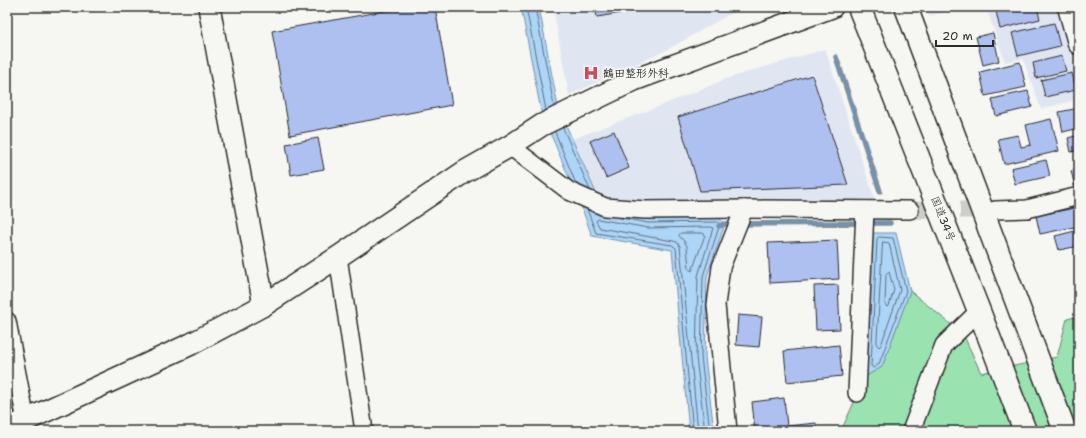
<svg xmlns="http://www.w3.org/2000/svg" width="1086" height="438" viewBox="0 0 1086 438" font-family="'Shantell Sans','Klee One',sans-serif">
<rect width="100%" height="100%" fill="#f6f6f2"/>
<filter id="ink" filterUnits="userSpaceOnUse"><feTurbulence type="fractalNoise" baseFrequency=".025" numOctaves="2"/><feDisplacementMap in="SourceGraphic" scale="8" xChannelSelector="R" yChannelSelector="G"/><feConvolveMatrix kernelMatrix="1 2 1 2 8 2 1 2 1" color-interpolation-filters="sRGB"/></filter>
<g filter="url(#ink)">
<g fill="#e0e6f1">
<path d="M553,7H742L665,51L569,95Z"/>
<path d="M926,7H961L929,16Z"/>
<path d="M986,7H1079V99L1041,109L1023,59L1005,62Z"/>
<path d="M825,49L874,197L876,218L648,219L604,211L572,139L660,106L731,77Z"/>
</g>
<path fill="#9ae2b0" stroke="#62866e" d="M910,291L963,334L981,373L1057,357L1067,319L1079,316V431H841L866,376L882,367Z"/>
<g fill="#add5f8" stroke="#7991a6">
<path d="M521,7H539L558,107L604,211L648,219L719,218L725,224L707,276L705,357L714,431H689L672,250L592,236L581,206L541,111Z"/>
<path d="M873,233H896L910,291L882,367L866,376Z"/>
<path d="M7,375L17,431H7Z"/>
</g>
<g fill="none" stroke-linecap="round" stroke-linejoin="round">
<g stroke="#5f6f7d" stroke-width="1">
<path d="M526,7L546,110"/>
<path d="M535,7L554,106"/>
<path d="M563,128L590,190"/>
<path d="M555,132L576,184"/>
<path d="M587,209L596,233L672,245L676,248L693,431"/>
<path d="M616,217L648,223L717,222L720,224L703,276L701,357L710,431"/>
<path d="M681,233H703L705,235L692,271L689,269L687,246L684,241L679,236Z"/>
<path d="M879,237L893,238L906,291L879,364L873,368L871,366L877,239Z"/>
<path d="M883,242L889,243L900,290L881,345L879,347L877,345Z"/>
<path d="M889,272L894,290L889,306L887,307L885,305L886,274Z"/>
<path d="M698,431L680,246L677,242L673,241L600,228L596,221L598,219L648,228L711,227L713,228L698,276L696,357L705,431"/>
</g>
<g stroke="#7991a6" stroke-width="5.5">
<path d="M836,57L880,191"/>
<path d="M719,226L725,224L890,223"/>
</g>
</g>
<g fill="#aec0f0" stroke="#2b2b2b">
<path d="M407,7H435L452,105L290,135L272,31Z"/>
<path d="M595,7H657L597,17Z"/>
<path d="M995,7H1037L1040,19L1000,29Z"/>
<path d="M1054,23L1060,46L1018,56L1012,33Z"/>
<path d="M993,33L999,61L983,65L976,37Z"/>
<path d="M1062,56L1066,71L1036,78L1033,63Z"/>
<path d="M1020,62L1026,87L985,96L980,72Z"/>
<path d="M1072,73L1076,90L1045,97L1041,80Z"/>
<path d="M812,75L848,185L700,191L678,117Z"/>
<path d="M1028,91L1032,107L996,116L992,99Z"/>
<path d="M1079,108V128L1063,132L1059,112Z"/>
<path d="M1051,119L1059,151L1004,164L998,139L1018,135L1021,147L1031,145L1026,125Z"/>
<path d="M614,131L629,168L606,178L590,141Z"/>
<path d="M1079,135V150L1071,152L1068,138Z"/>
<path d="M318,138L324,169L291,175L286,144Z"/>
<path d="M1046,160L1050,176L1015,184L1011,168Z"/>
<path d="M1079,168V189L1076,190L1071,171Z"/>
<path d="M1079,207V226L1040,234L1036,216Z"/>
<path d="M1079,230V246L1059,250L1055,236Z"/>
<path d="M837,240L839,279L770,283L768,243Z"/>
<path d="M838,285L840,329L816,330L814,286Z"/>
<path d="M738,315L762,317L759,347L736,345Z"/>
<path d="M839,345L842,376L787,382L784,351Z"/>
<path d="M784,398L787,426L816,423L817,431H755L752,402Z"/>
</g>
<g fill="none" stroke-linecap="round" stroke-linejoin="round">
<path stroke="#cdcdca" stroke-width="17" stroke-dasharray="17 8" stroke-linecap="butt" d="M910,210H993"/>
<g stroke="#2b2b2b" stroke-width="20">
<g id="minor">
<path d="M510,146L569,191L605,207L645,210L744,209L910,210"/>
<path d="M995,210L1027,209L1079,196"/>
<path d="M338,257L364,431"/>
<path d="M7,321L26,421"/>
<path d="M857,393L865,210"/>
<path d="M728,431L716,305L721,267L744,209"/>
<path d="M911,431L944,345L979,311"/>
</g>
</g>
<g stroke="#2b2b2b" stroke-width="24">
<g id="tertiary">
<path d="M209,7L264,305"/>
<path d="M7,429L191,344L264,305L338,257L464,172L510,146L542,125L634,80L832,7"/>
</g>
</g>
<g stroke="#2b2b2b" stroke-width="25">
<path id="secondary" d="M1069,7L1079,43"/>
</g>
<g stroke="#2b2b2b" stroke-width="25">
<g id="trunk">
<path d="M859,7L979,311L1025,431"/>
<path d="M906,7L1065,431"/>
</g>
</g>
<use href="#minor" stroke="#f6f6f2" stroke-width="17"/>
<use href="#tertiary" stroke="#f6f6f2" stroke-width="21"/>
<use href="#secondary" stroke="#f6f6f2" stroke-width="22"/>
<use href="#trunk" stroke="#f6f6f2" stroke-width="22"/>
</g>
</g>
<defs>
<g id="hospital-bare" transform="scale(1.2)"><path d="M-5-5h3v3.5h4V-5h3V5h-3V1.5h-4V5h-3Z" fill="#d1495b" stroke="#f6f6f2" stroke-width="2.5" paint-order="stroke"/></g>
</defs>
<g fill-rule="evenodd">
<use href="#hospital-bare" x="591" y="73"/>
</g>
<g text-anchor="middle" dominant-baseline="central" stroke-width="3.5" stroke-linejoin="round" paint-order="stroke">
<g font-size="11" font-weight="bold" fill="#2b2b2b" stroke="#f6f6f2" text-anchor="start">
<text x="603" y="73">鶴田整形外科</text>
</g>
<g font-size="11" fill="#2b2b2b" stroke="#f6f6f2">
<text transform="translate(943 219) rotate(68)">国道34号</text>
</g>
</g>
<rect width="1086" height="438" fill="none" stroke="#f6f6f2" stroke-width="24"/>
<rect x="12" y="12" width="1062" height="414" fill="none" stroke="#2b2b2b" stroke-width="1.5" filter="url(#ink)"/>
<path d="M936 40v6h57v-6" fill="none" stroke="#2b2b2b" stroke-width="2"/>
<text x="942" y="40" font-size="12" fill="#2b2b2b" stroke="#f6f6f2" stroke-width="3" paint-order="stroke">20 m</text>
</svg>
